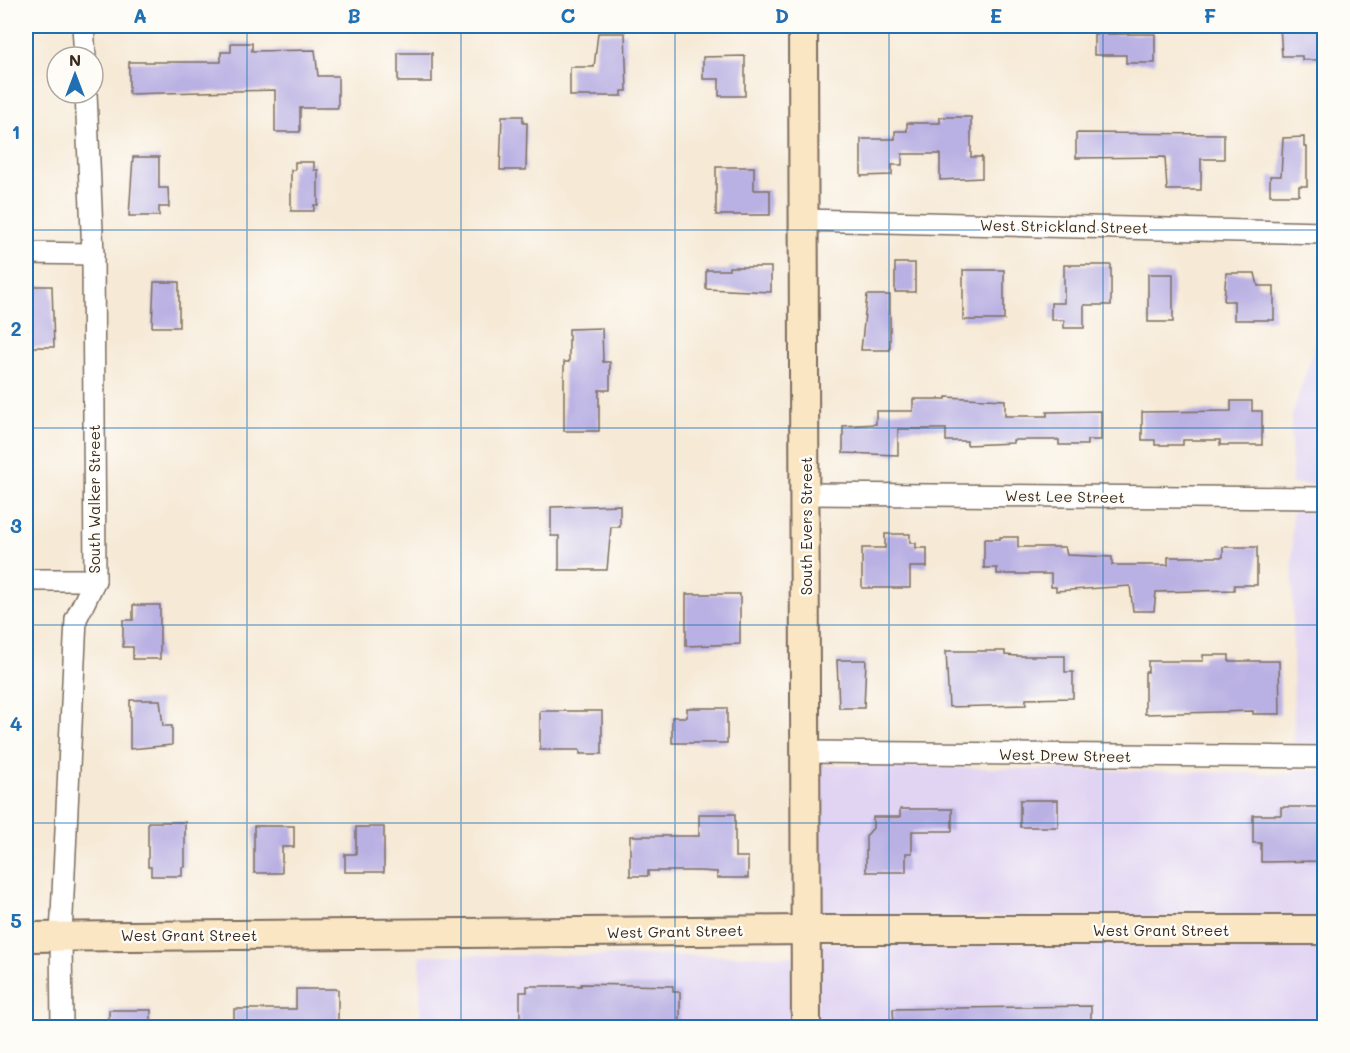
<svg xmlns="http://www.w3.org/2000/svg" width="1350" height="1053" viewBox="0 0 1350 1053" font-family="Mali,sans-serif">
<rect width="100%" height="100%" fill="#fdfcf7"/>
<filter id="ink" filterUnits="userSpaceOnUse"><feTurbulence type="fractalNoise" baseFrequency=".0167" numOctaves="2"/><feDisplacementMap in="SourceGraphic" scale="12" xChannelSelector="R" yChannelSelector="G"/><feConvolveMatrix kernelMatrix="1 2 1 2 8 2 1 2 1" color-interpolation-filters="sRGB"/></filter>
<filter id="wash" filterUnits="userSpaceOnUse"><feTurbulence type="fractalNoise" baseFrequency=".008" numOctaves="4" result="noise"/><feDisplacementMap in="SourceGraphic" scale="24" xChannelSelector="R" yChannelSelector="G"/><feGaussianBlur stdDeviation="1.35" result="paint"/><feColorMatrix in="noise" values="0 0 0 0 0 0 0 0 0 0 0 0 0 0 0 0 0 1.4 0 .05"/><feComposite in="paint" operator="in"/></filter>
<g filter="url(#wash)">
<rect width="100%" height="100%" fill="#f6e9d6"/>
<g fill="#e1d4f3">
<path d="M1324,318V485L1292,484L1291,418Z"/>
<path d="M1292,511H1324V744H1294Z"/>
<path d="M816,765L1294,774V770L1324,771V917H817Z"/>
<rect x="817" y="943" width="507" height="84"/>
<path d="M420,955L794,956V1027L420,1028Z"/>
</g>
<g id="blocks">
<g fill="#b9b0e3">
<path d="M1280,26H1324V60H1302V56H1282Z"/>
<path d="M598,33H625L627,91H622V96H570V67H594Z"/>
<path d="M1094,34H1155V63H1126V55H1094Z"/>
<path d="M231,43H252V51L315,50L318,76H338V108H300V132H275V90L129,94V62H221V52H231Z"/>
<rect x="398" y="53" width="34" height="29"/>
<path d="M745,56V96H719V79H703V57Z"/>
<path d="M502,116H523V123H527L526,170H500Z"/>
<path d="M940,117H971V157H982V178L940,180V154H902V165H892V175L861,176V139H895V131H907V123H940Z"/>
<path d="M1076,133L1224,134V159H1201V190H1167L1165,157L1076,158Z"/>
<path d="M1304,137V147H1307V186H1299V195H1270V176H1281L1283,138Z"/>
<path d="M133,157H159V188H168L169,207H159V216H129Z"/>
<path d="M295,162H314V170H318V205H314V211H291V170H295Z"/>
<path d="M716,167H754V190H770V215H716Z"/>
<rect x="895" y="263" width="20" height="29"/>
<path d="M1064,265H1111V305H1084V328H1064V320H1051V303H1064Z"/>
<path d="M729,267H771V292L706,289V270H729Z"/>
<rect x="963" y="270" width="41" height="50"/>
<path d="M1226,273H1255L1258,286H1274V320H1234V301H1224Z"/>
<rect x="1148" y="274" width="25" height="48"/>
<path d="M154,282H179V327H152Z"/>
<path d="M27,286H52L54,347H26Z"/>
<path d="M867,295H890V350H861Z"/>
<path d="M602,328L603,362H610V390H599V431H564V362H569V329Z"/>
<path d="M946,397L1005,400V416H1047V412L1101,411V440H1087V445H1059V440H1013V443L967,445V441H946V429H898V455L843,453V426L876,424V411H913V399H946Z"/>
<path d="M1231,401H1252V411H1262V445H1220V440H1183V445H1155V440H1142V412L1231,411Z"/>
<path d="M620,505V527H611L607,570H559V536H551V507Z"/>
<path d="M885,534H910V543H916V548H927V567H910V588H862V548H885Z"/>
<path d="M1000,537H1018V547H1065L1067,555L1112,557V565H1168V557H1223V547H1257V585H1234V590L1156,592L1154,611H1133L1130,586L1056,591V587H1051V574H997V568H984V539H1000Z"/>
<path d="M686,594H740V644L686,646Z"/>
<path d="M133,605H160V659H133V647H123V620H133Z"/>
<path d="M946,651H1005V655L1017,656H1065V672H1073V698L1026,699V705L949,707Z"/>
<path d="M1203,655H1229V661H1279L1280,714H1253V711L1145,714V672H1148V661H1203Z"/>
<path d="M837,660H866L864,708H839Z"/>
<path d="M130,700H160L163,726H172V745L130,749Z"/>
<path d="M687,708H727V743H672V717H687Z"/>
<path d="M540,711H602V754H580V750H540Z"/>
<rect x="1020" y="800" width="38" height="27"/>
<path d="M1281,807H1324V861L1261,862V843H1253V815H1281Z"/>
<path d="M900,809H952V831H912V853H906V872H866V836L873,828V817H900Z"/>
<path d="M699,814H735V857H748V878H717V872L699,871H648V876H630V836H699Z"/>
<path d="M148,822H185V867H182V876H151V867H148Z"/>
<path d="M254,826H294V847H282V873H254Z"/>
<path d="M356,827H384V872H345V854H356Z"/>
<path d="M581,984L673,986V992H680V1028H520V992H527V986H581Z"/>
<path d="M296,989H338V1028H234V1009H296Z"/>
<path d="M1091,1006V1028H894L893,1009Z"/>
<rect x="109" y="1010" width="42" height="18"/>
</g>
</g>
</g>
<g filter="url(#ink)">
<use href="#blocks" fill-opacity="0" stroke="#7c6d5e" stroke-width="1.5"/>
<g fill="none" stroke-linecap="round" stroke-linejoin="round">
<g stroke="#7c6d5e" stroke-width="24">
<g id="street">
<path d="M83,26L85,57"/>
<path d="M804,220L1324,233"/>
<path d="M26,253L93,254"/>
<path d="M806,494L1324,498"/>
<path d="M26,580H95"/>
<path d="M805,752L1324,757"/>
<path d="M62,1028L61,936L76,619L95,580L93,254L86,93"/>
</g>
</g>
<g stroke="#7c6d5e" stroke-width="32">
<g id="secondary">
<path d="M803,26L806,1028"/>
<path d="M26,937L805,930H1324"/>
</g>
</g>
<use href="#street" stroke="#fff" stroke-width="21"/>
<use href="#secondary" stroke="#fbe6c4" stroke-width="28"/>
</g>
</g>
<path fill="none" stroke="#1f6fb2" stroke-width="1.5" stroke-opacity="0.55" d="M247,26V1028M461,26V1028M675,26V1028M889,26V1028M1103,26V1028M26,230H1324M26,428H1324M26,625H1324M26,823H1324"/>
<g text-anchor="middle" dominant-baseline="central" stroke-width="5" stroke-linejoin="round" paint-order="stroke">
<g font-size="15" fill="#3b2a1e" stroke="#fdfcf7">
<text transform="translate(1064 226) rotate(1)">West Strickland Street</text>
<text transform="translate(1065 496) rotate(1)">West Lee Street</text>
<text transform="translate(94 499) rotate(-90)">South Walker Street</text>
<text transform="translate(806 526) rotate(-90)">South Evers Street</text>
<text transform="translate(1065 755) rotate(1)">West Drew Street</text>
<text x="1161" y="930">West Grant Street</text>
<text transform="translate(675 931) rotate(-1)">West Grant Street</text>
<text x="189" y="935">West Grant Street</text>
</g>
</g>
<rect width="1350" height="1053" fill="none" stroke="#fdfcf7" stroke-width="66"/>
<g transform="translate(75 75)"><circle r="28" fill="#fdfcf7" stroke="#afa8a0" stroke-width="1.5"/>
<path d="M0-4.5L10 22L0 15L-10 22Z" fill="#1f6fb2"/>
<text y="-9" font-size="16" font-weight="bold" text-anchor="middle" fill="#3b2a1e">N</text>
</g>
<rect x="33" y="33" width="1284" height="987" fill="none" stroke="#1f6fb2" stroke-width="2"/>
<g font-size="20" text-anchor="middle" font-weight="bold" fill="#1f6fb2">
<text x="140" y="23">A</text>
<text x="354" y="23">B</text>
<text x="568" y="23">C</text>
<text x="782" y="23">D</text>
<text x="996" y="23">E</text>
<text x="1210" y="23">F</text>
<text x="16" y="139">1</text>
<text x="16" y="336">2</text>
<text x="16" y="533">3</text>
<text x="16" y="731">4</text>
<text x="16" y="928">5</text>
</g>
</svg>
